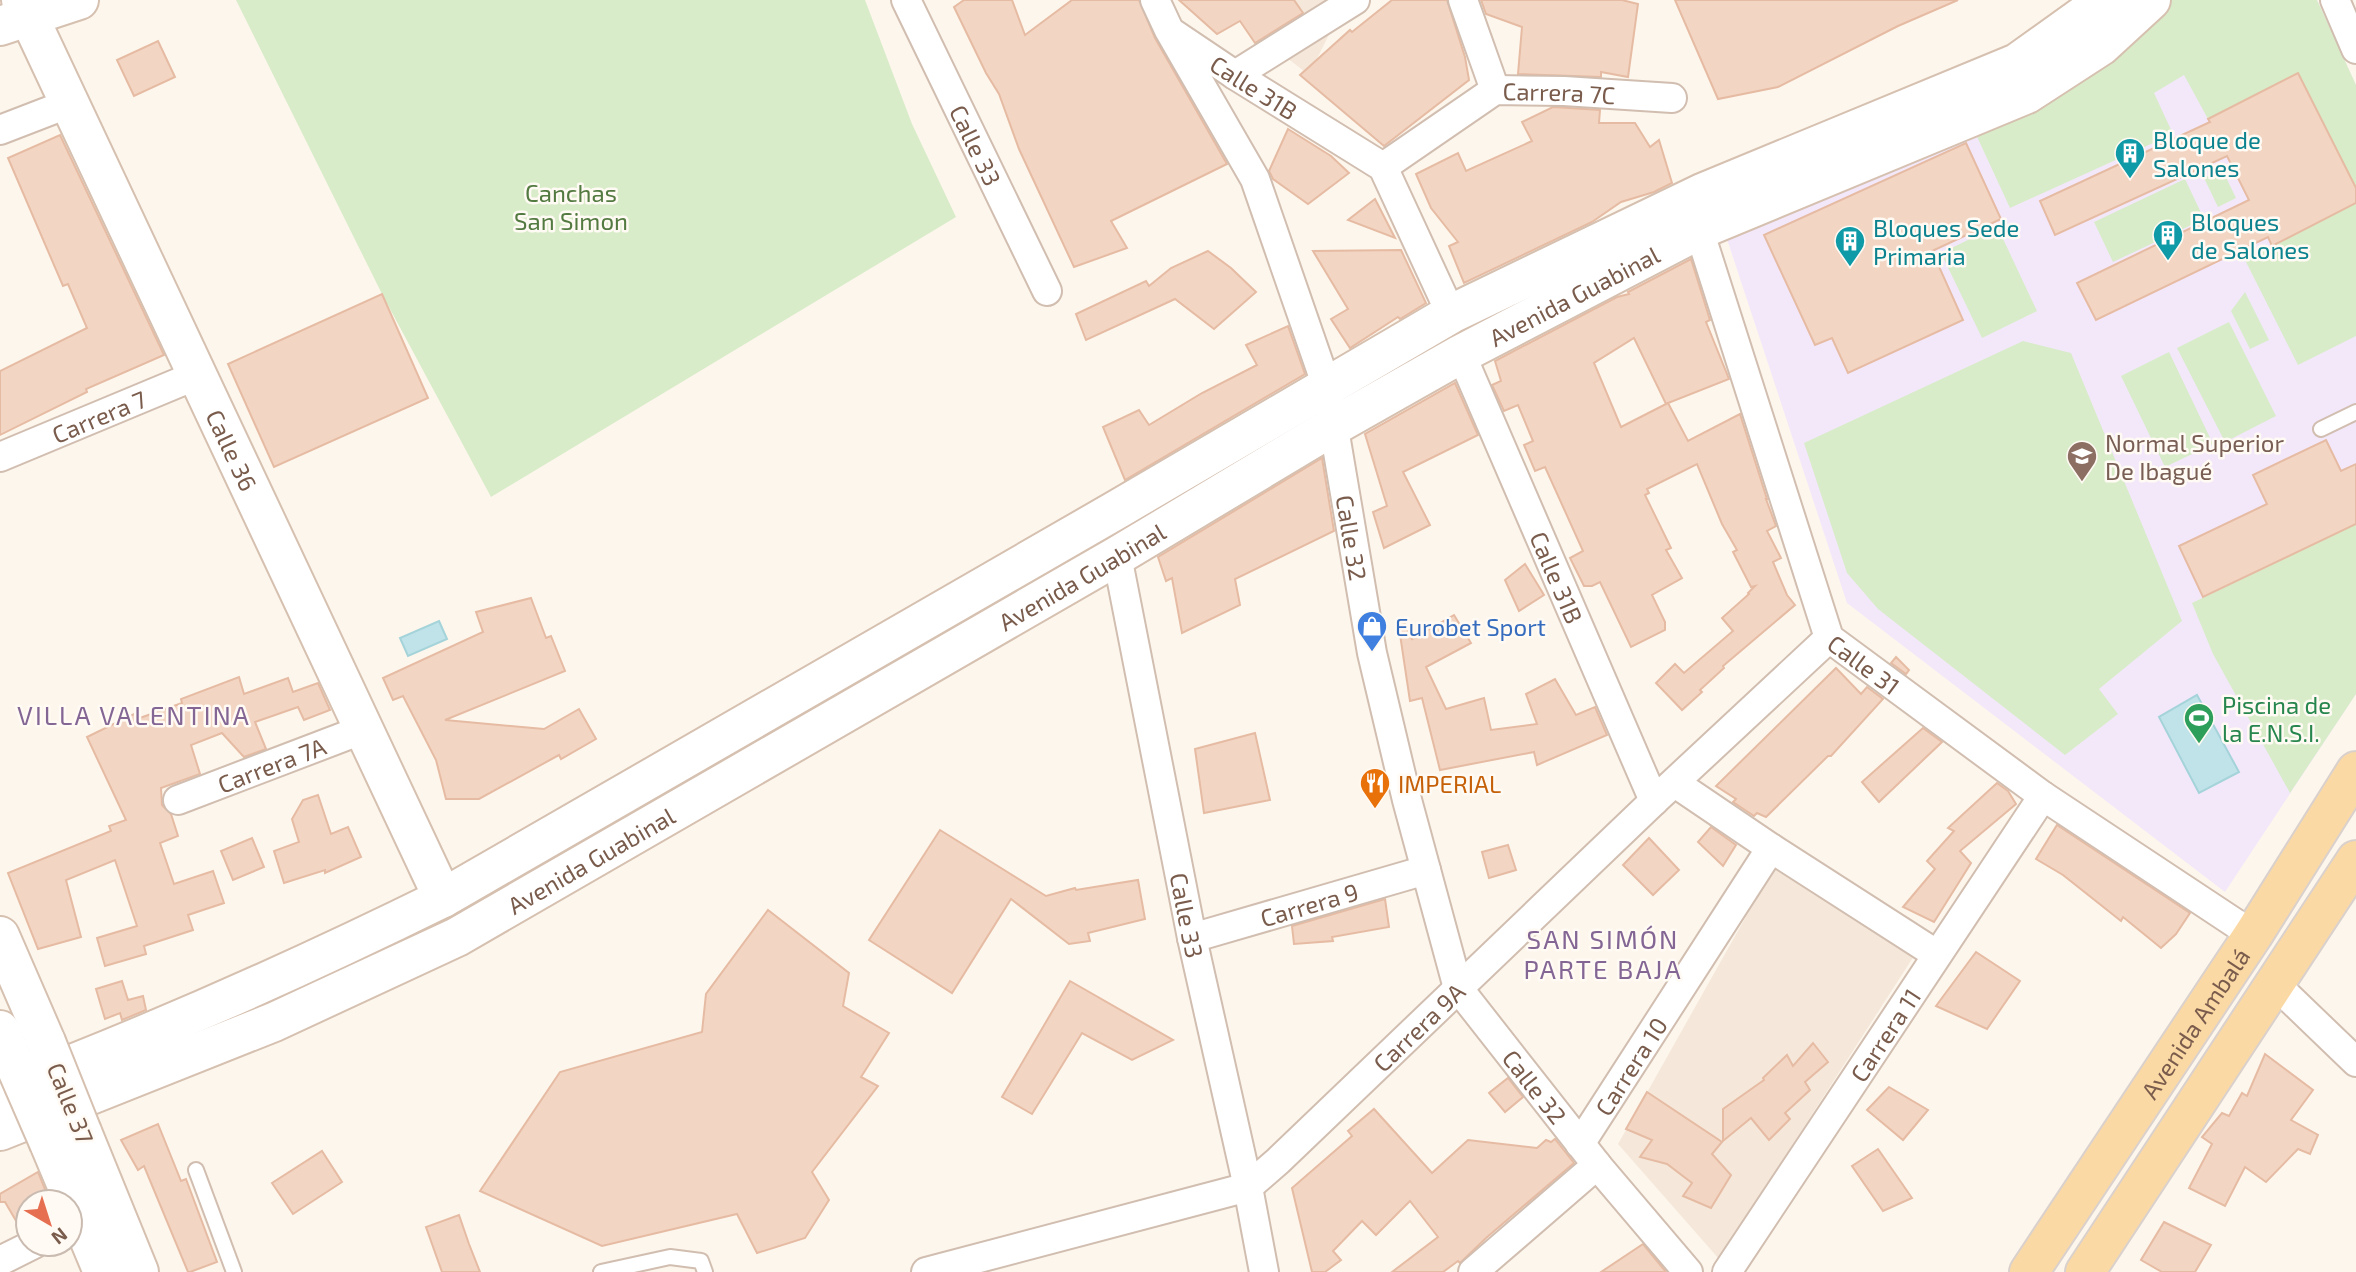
<svg xmlns="http://www.w3.org/2000/svg" width="2356" height="1272" viewBox="0 0 2356 1272" font-family="'Exo 2',sans-serif">
<rect width="100%" height="100%" fill="#fdf6ec"/>
<g fill="#f5e8da">
<path d="M1212,0H1346L1309,75Z"/>
<path d="M1779,858L1914,956L1719,1259L1618,1144Z"/>
</g>
<path fill="#f3e8fa" d="M2317,0L2356,85V694L2225,892L1847,603L1723,227Z"/>
<g fill="#d8ecc9">
<path d="M236,0H865L912,124L956,217L491,497L382,294Z"/>
<path d="M2160,0H2317L2356,85V188L2298,73L2208,119L2184,75L2154,93L2173,134L2010,208L1973,128Z"/>
<path d="M2222,169L2236,198L2218,207L2204,178Z"/>
<path d="M2185,179L2204,219L2113,262L2094,222Z"/>
<path d="M2356,203V336L2298,365L2245,260Z"/>
<path d="M1997,226L2037,311L1982,338L1941,253Z"/>
<path d="M2245,292L2269,340L2250,349L2231,311Z"/>
<path d="M2229,322L2276,416L2225,442L2177,348Z"/>
<path d="M2023,341L2071,353L2182,621L2099,689L2118,714L2065,755L1878,609L1847,573L1804,443Z"/>
<path d="M2169,352L2213,444L2165,467L2121,376Z"/>
<path d="M2356,524V694L2290,793L2213,654L2192,603Z"/>
</g>
<g fill="#bfe3e8" stroke="#a5d3da" stroke-width="2">
<path d="M439,621L447,639L408,656L400,638Z"/>
<path d="M2197,695L2239,772L2199,793L2159,717Z"/>
</g>
<g fill="#f3d5c3" stroke="#e6bba3" stroke-width="2" fill-rule="evenodd">
<path d="M964,0H1012L1025,35L1072,0H1139L1155,38L1227,164L1111,221L1127,248L1074,267L1019,149L999,94L986,73L954,7Z"/>
<path d="M1179,0H1294L1303,13L1255,43L1240,21L1217,34Z"/>
<path d="M1392,0H1447L1465,57L1469,80L1384,146L1300,75L1350,30L1352,32Z"/>
<path d="M1481,0H1622L1638,4L1628,77L1601,72V77L1518,74L1522,27L1486,14Z"/>
<path d="M1675,0H1958L1898,26L1778,87L1718,99Z"/>
<path d="M158,41L175,77L134,96L117,60Z"/>
<path d="M2298,73L2356,188V203L2272,246L2268,237L2096,320L2077,283L2249,200L2227,156L2055,235L2040,201L2210,122L2208,119Z"/>
<path d="M1553,107L1600,110L1599,123H1635L1650,147L1659,140L1672,183L1654,192L1621,202L1592,222L1464,283L1449,246L1458,242L1431,208L1416,174L1458,153L1466,171L1532,141L1522,122Z"/>
<path d="M1288,129L1331,156L1349,173L1308,204L1273,179L1269,171Z"/>
<path d="M60,135L164,355L86,389L87,392L0,435V371L87,328L68,284L63,286L8,158Z"/>
<path d="M1966,143L2001,219L1932,251L1963,320L1848,373L1832,338L1815,345L1764,235Z"/>
<path d="M1375,199L1395,238L1348,220Z"/>
<path d="M1401,250L1426,303L1400,319L1398,317L1350,348L1331,319L1348,309L1313,251Z"/>
<path d="M1208,251L1231,268L1256,292L1214,329L1175,299L1086,340L1076,314L1146,281L1149,286L1171,268Z"/>
<path d="M1691,259L1710,320L1706,322L1729,379L1668,403L1688,441L1740,414L1767,499H1766L1776,526L1767,531L1781,558L1773,562L1787,595L1795,605L1723,666L1724,668L1700,690L1702,692L1682,710L1656,683L1675,664L1684,673L1733,631L1722,618L1749,594L1748,593L1755,586L1751,587L1733,552L1737,550L1722,524L1697,464L1647,489L1649,493L1645,495L1671,548L1666,550L1682,578L1652,595L1665,622V630L1631,647L1600,582L1592,586H1584L1570,558L1583,551L1545,467L1535,471L1524,445L1533,441L1518,405L1504,411L1492,385L1501,381L1495,361L1617,297L1629,294L1628,292ZM1634,338L1666,404L1668,403L1621,427L1594,363Z"/>
<path d="M382,294L428,398L274,467L228,364Z"/>
<path d="M1288,326L1305,374L1125,480L1103,427L1139,410L1149,425L1202,393L1257,365L1246,345Z"/>
<path d="M1455,383L1478,435L1403,472L1430,525L1384,548L1373,512L1387,506L1365,434Z"/>
<path d="M2326,440L2341,471L2356,464V524L2203,597L2179,546L2267,504L2253,475Z"/>
<path d="M1322,458L1334,531L1235,579L1240,605L1182,633L1172,578L1166,581L1158,557Z"/>
<path d="M1525,564L1544,595L1519,611L1505,580Z"/>
<path d="M531,598L546,638L551,636L565,671L445,720L544,729L579,709L596,739L561,759L559,755L479,799H446L436,760L403,696L393,700L383,678L483,632L476,612Z"/>
<path d="M1454,615L1471,643L1426,667L1446,709L1484,698L1491,730L1537,724L1526,694L1555,679L1576,715L1595,707L1607,735L1537,765L1534,752L1440,770L1422,698L1410,701L1398,621L1403,620L1412,639Z"/>
<path d="M1896,657L1909,670L1906,674L1891,663Z"/>
<path d="M1836,668L1861,694L1867,687L1883,699L1831,756H1828L1766,817L1757,813L1754,816L1733,802L1736,799L1716,786Z"/>
<path d="M239,677L244,694L288,678L293,692L318,683L330,710L304,720L298,707L255,722L266,749L244,757L222,733L191,745L200,774L161,788L162,805L171,814L178,836L160,843L174,884L213,871L224,903L188,915L193,930L144,946L146,954L105,966L97,938L137,926L115,860L66,880L81,937L38,949L8,873L111,831L109,826L126,820L87,737L134,714L137,719L182,703L181,699Z"/>
<path d="M1923,728L1942,742L1879,802L1862,782Z"/>
<path d="M1255,733L1270,800L1204,813L1195,749Z"/>
<path d="M1997,783L2008,791L2016,804L1960,851L1971,863L1934,922L1903,907L1935,869L1927,861L1954,831L1948,828Z"/>
<path d="M318,795L331,834L348,827L361,857L325,873V870L284,883L274,851L299,842L292,819L303,800Z"/>
<path d="M2057,825L2190,913L2176,934L2161,948L2123,917L2121,921L2063,875L2036,859Z"/>
<path d="M1711,827L1736,845L1723,866L1698,842Z"/>
<path d="M940,830L1046,896L1075,888L1076,890L1138,880L1145,919L1088,933L1090,941L1069,944L1011,899L952,993L869,940Z"/>
<path d="M252,838L264,867L233,880L221,851Z"/>
<path d="M1649,838L1679,870L1653,895L1623,865Z"/>
<path d="M1508,845L1516,870L1489,878L1482,852Z"/>
<path d="M1385,899L1389,927L1332,937L1333,941L1294,944L1292,926Z"/>
<path d="M768,910L849,973L843,1006L889,1033L861,1077L878,1086L812,1172L829,1200L805,1238L757,1253L737,1214L602,1246L480,1191L560,1072L702,1032L706,994Z"/>
<path d="M1976,952L2020,981L1987,1029L1936,1006Z"/>
<path d="M122,981L128,1000L143,996L146,1010L122,1020L120,1013L105,1019L96,989Z"/>
<path d="M1070,981L1173,1040L1132,1060L1082,1033L1032,1114L1002,1097Z"/>
<path d="M1813,1043L1828,1062L1805,1082L1810,1090L1785,1113L1790,1119L1769,1140L1751,1118L1723,1141V1109L1764,1080L1763,1078L1787,1055L1793,1066Z"/>
<path d="M2265,1054L2313,1090L2291,1120L2318,1135L2310,1154L2298,1149L2266,1182L2245,1167L2225,1206L2189,1188L2212,1144L2202,1137L2222,1113L2229,1116L2242,1093L2247,1096Z"/>
<path d="M1508,1078L1523,1097L1505,1112L1489,1093Z"/>
<path d="M1889,1087L1928,1110L1903,1140L1867,1110Z"/>
<path d="M1647,1092L1722,1142L1712,1154L1731,1175L1711,1208L1683,1196L1692,1183L1667,1164L1640,1157L1652,1140L1626,1129Z"/>
<path d="M1374,1109L1432,1173L1468,1140L1537,1148L1546,1140L1551,1142L1555,1139L1574,1163L1486,1238L1460,1263L1458,1261L1443,1272H1392L1438,1237L1410,1201L1376,1235L1362,1221L1333,1251L1341,1260L1325,1272H1312L1292,1188L1352,1136L1348,1131Z"/>
<path d="M158,1124L181,1181L186,1179L217,1262L190,1272H188L144,1166L138,1170L121,1140Z"/>
<path d="M1878,1149L1912,1198L1883,1211L1852,1166Z"/>
<path d="M322,1151L342,1182L293,1214L272,1183Z"/>
<path d="M38,1172L50,1202H28V1229L22,1231L5,1202H0V1194Z"/>
<path d="M459,1215L469,1244L480,1272H442L426,1227Z"/>
<path d="M2164,1222L2211,1245L2195,1272H2162L2141,1260Z"/>
<path d="M1643,1244L1666,1272H1601Z"/>
</g>
<g fill="none" stroke-linecap="round" stroke-linejoin="round">
<g stroke="#d1beb0" stroke-width="18">
<g id="lane">
<path d="M2321,429L2356,412"/>
<path d="M196,1170L234,1272"/>
<path d="M601,1272L670,1257L701,1261L705,1272"/>
</g>
</g>
<g stroke="#d1beb0" stroke-width="32">
<g id="street">
<path id="s1" d="M906,0L1047,291"/>
<path id="s2" d="M1155,0L1169,30L1255,179L1327,387L1372,653L1407,800L1458,988L1597,1165L1688,1272"/>
<path d="M1463,0L1495,90"/>
<path d="M2335,0L2356,49"/>
<path id="s3" d="M1174,34L1235,75L1383,167L1451,314"/>
<path d="M1235,75L1355,0"/>
<path d="M0,130L70,103"/>
<path id="s4" d="M1383,167L1495,90L1564,91L1672,98"/>
<path id="s5" d="M1699,230L1829,638L2043,796L2253,935"/>
<path id="s6" d="M1461,354L1654,801"/>
<path id="s7" d="M0,457L197,375"/>
<path id="s8" d="M1117,556L1192,938L1248,1187L1264,1272"/>
<path d="M1675,783L1771,848L1936,954"/>
<path id="s9" d="M178,800L364,729"/>
<path id="s10" d="M1192,938L1426,870"/>
<path d="M2276,985L2356,1062"/>
<path id="s11" d="M1580,1144L1771,848"/>
<path d="M0,1261L34,1244"/>
<path id="s12" d="M926,1272L1248,1187L1278,1161L1654,801L1829,638"/>
<path d="M1473,1272L1597,1165"/>
<path id="s13" d="M1727,1272L2043,796"/>
</g>
</g>
<g stroke="#d6c0b0" stroke-width="42">
<g id="secondary">
<path id="s14" d="M21,0L443,898"/>
<path d="M0,26L79,0"/>
<path d="M0,936L46,1042"/>
<path d="M0,1030L12,1058"/>
<path d="M0,1092C151,1035 299,969 443,898L1118,509L1451,314L1702,193L2017,63L2105,0"/>
<path id="s15" d="M0,1131L274,1022L457,937L1117,556L1332,427L1461,354L1699,230L2027,94L2101,46L2151,0"/>
<path d="M82,1132L139,1272"/>
<path d="M49,1143L103,1272"/>
</g>
</g>
<g stroke="#dad1cd" stroke-width="42">
<g id="primary">
<path id="s16" d="M2029,1272L2253,935L2356,771"/>
<path d="M2085,1272L2356,860"/>
</g>
</g>
<use href="#lane" stroke="#fff" stroke-width="14"/>
<use href="#street" stroke="#fff" stroke-width="28"/>
<use href="#secondary" stroke="#fff" stroke-width="38"/>
<use href="#primary" stroke="#fbd9a5" stroke-width="38"/>
<g stroke="#d6c0b0" stroke-width="42" stroke-linecap="butt">
<g id="secondary-bridge">
<path d="M46,1042L82,1132"/>
<path d="M12,1058L49,1143"/>
</g>
</g>
<use href="#secondary-bridge" stroke="#fff" stroke-width="38"/>
</g>
<defs>
<g id="building-pin" transform="scale(1.575)"><path d="M0 17L-7.5 6A9.5 9.5 0 1 1 7.5 6Z" fill="#0f9aa8" stroke="#fffaf3"/><path d="M-4-6H4V6H1V3H-1V6H-4ZM-2.5-4.3h1.7v1.8h-1.7ZM.8-4.3h1.7v1.8H.8ZM-2.5-1h1.7V.8h-1.7ZM.8-1h1.7V.8H.8Z" fill="#fff"/></g>
<g id="university-pin" transform="scale(1.575)"><path d="M0 17L-7.5 6A9.5 9.5 0 1 1 7.5 6Z" fill="#8d6e63" stroke="#fffaf3"/><path d="M0-5L7-2L0 1L-7-2ZM-4 1L0 2.5L4 1V4Q0 6-4 4Z" fill="#fff"/></g>
<g id="shop-pin" transform="scale(1.575)"><path d="M0 17L-7.5 6A9.5 9.5 0 1 1 7.5 6Z" fill="#3f7fe0" stroke="#fffaf3"/><path d="M-5-2.5h2.3a2.7 3.5 0 0 1 5.4 0H5L5.5 6h-11ZM-1.5-2.5h3a1.5 2.3 0 0 0-3 0Z" fill="#fff"/></g>
<g id="stadium-pin" transform="scale(1.575)"><path d="M0 17L-7.5 6A9.5 9.5 0 1 1 7.5 6Z" fill="#2e9e5b" stroke="#fffaf3"/><path d="M0-5a6.5 5 0 1 0 0 10a6.5 5 0 1 0 0-10ZM-3.5-1.8h7v3.6h-7Z" fill="#fff"/></g>
<g id="restaurant-pin" transform="scale(1.575)"><path d="M0 17L-7.5 6A9.5 9.5 0 1 1 7.5 6Z" fill="#e8710a" stroke="#fffaf3"/><path d="M-5-6h1v4h1v-4h1v4h1v-4h1v5L-1.5 .5V6h-2V.5L-5-1ZM5-6V6H3V1.5H1.5Q1.5-4 5-6Z" fill="#fff"/></g>
</defs>
<g fill-rule="evenodd">
<use href="#building-pin" x="2130" y="153"/>
<use href="#building-pin" x="2168" y="235"/>
<use href="#building-pin" x="1850" y="241"/>
<use href="#university-pin" x="2082" y="456"/>
<use href="#shop-pin" x="1372" y="626"/>
<use href="#stadium-pin" x="2199" y="718"/>
<use href="#restaurant-pin" x="1375" y="783"/>
</g>
<g text-anchor="middle" dominant-baseline="central" stroke-width="5" stroke-linejoin="round" paint-order="stroke">
<g font-size="24" fill="#7a5c4d" stroke="#fffaf3">
<text stroke="none"><textPath href="#s3" startOffset="96">Calle 31B</textPath></text>
<text stroke="none"><textPath href="#s4" startOffset="200">Carrera 7C</textPath></text>
<text stroke="none"><textPath href="#s1" startOffset="161">Calle 33</textPath></text>
<text stroke="none"><textPath href="#s15" startOffset="1785">Avenida Guabinal</textPath></text>
<text stroke="none"><textPath href="#s7" startOffset="107">Carrera 7</textPath></text>
<text stroke="none"><textPath href="#s14" startOffset="497">Calle 36</textPath></text>
<text stroke="none"><textPath href="#s2" startOffset="578">Calle 32</textPath></text>
<text stroke="none"><textPath href="#s15" startOffset="1218">Avenida Guabinal</textPath></text>
<text stroke="none"><textPath href="#s6" startOffset="243">Calle 31B</textPath></text>
<text stroke="none"><textPath href="#s5" startOffset="472">Calle 31</textPath></text>
<text stroke="none"><textPath href="#s9" startOffset="100">Carrera 7A</textPath></text>
<text stroke="none"><textPath href="#s15" startOffset="651">Avenida Guabinal</textPath></text>
<text stroke="none"><textPath href="#s10" startOffset="122">Carrera 9</textPath></text>
<text stroke="none"><textPath href="#s8" startOffset="366">Calle 33</textPath></text>
<text stroke="none"><textPath href="#s16" startOffset="299">Avenida Ambalá</textPath></text>
<text stroke="none"><textPath href="#s12" startOffset="567">Carrera 9A</textPath></text>
<text stroke="none"><textPath href="#s13" startOffset="285">Carrera 11</textPath></text>
<text stroke="none"><textPath href="#s11" startOffset="93">Carrera 10</textPath></text>
<text stroke="none"><textPath href="#s2" startOffset="1166">Calle 32</textPath></text>
<text transform="translate(71 1103) rotate(68)">Calle 37</text>
</g>
<g font-size="24" fill="#0d838f" stroke="#fffaf3" text-anchor="start">
<text x="2153" y="139">Bloque de<tspan x="2153" dy="28">Salones</tspan></text>
<text x="2191" y="221">Bloques<tspan x="2191" dy="28">de Salones</tspan></text>
<text x="1873" y="227">Bloques Sede<tspan x="1873" dy="28">Primaria</tspan></text>
</g>
<g font-size="24" fill="#537a41" stroke="#fffaf3">
<text x="571" y="192">Canchas<tspan x="571" dy="28">San Simon</tspan></text>
</g>
<g font-size="24" fill="#785e54" stroke="#fffaf3" text-anchor="start">
<text x="2105" y="442">Normal Superior<tspan x="2105" dy="28">De Ibagué</tspan></text>
</g>
<g font-size="24" fill="#366cbe" stroke="#fffaf3" text-anchor="start">
<text x="1395" y="626">Eurobet Sport</text>
</g>
<g font-size="24" fill="#27864d" stroke="#fffaf3" text-anchor="start">
<text x="2222" y="704">Piscina de<tspan x="2222" dy="28">la E.N.S.I.</tspan></text>
</g>
<g font-size="24" fill="#c56008" stroke="#fffaf3" text-anchor="start">
<text x="1398" y="783">IMPERIAL</text>
</g>
<g font-size="26" letter-spacing="2" fill="#846695" stroke="#fffaf3">
<text x="134" y="714">VILLA VALENTINA</text>
<text x="1603" y="938">SAN SIMÓN<tspan x="1603" dy="30">PARTE BAJA</tspan></text>
</g>
</g>
<g transform="translate(49 1223) rotate(141)"><circle r="33" fill="#fffaf3" stroke="#cabbb1" stroke-width="2"/>
<path d="M0-5L12 26L0 18L-12 26Z" fill="#e76f51"/>
<text y="-10" font-size="19" font-weight="bold" text-anchor="middle" fill="#7a5c4d">N</text>
</g>
</svg>
